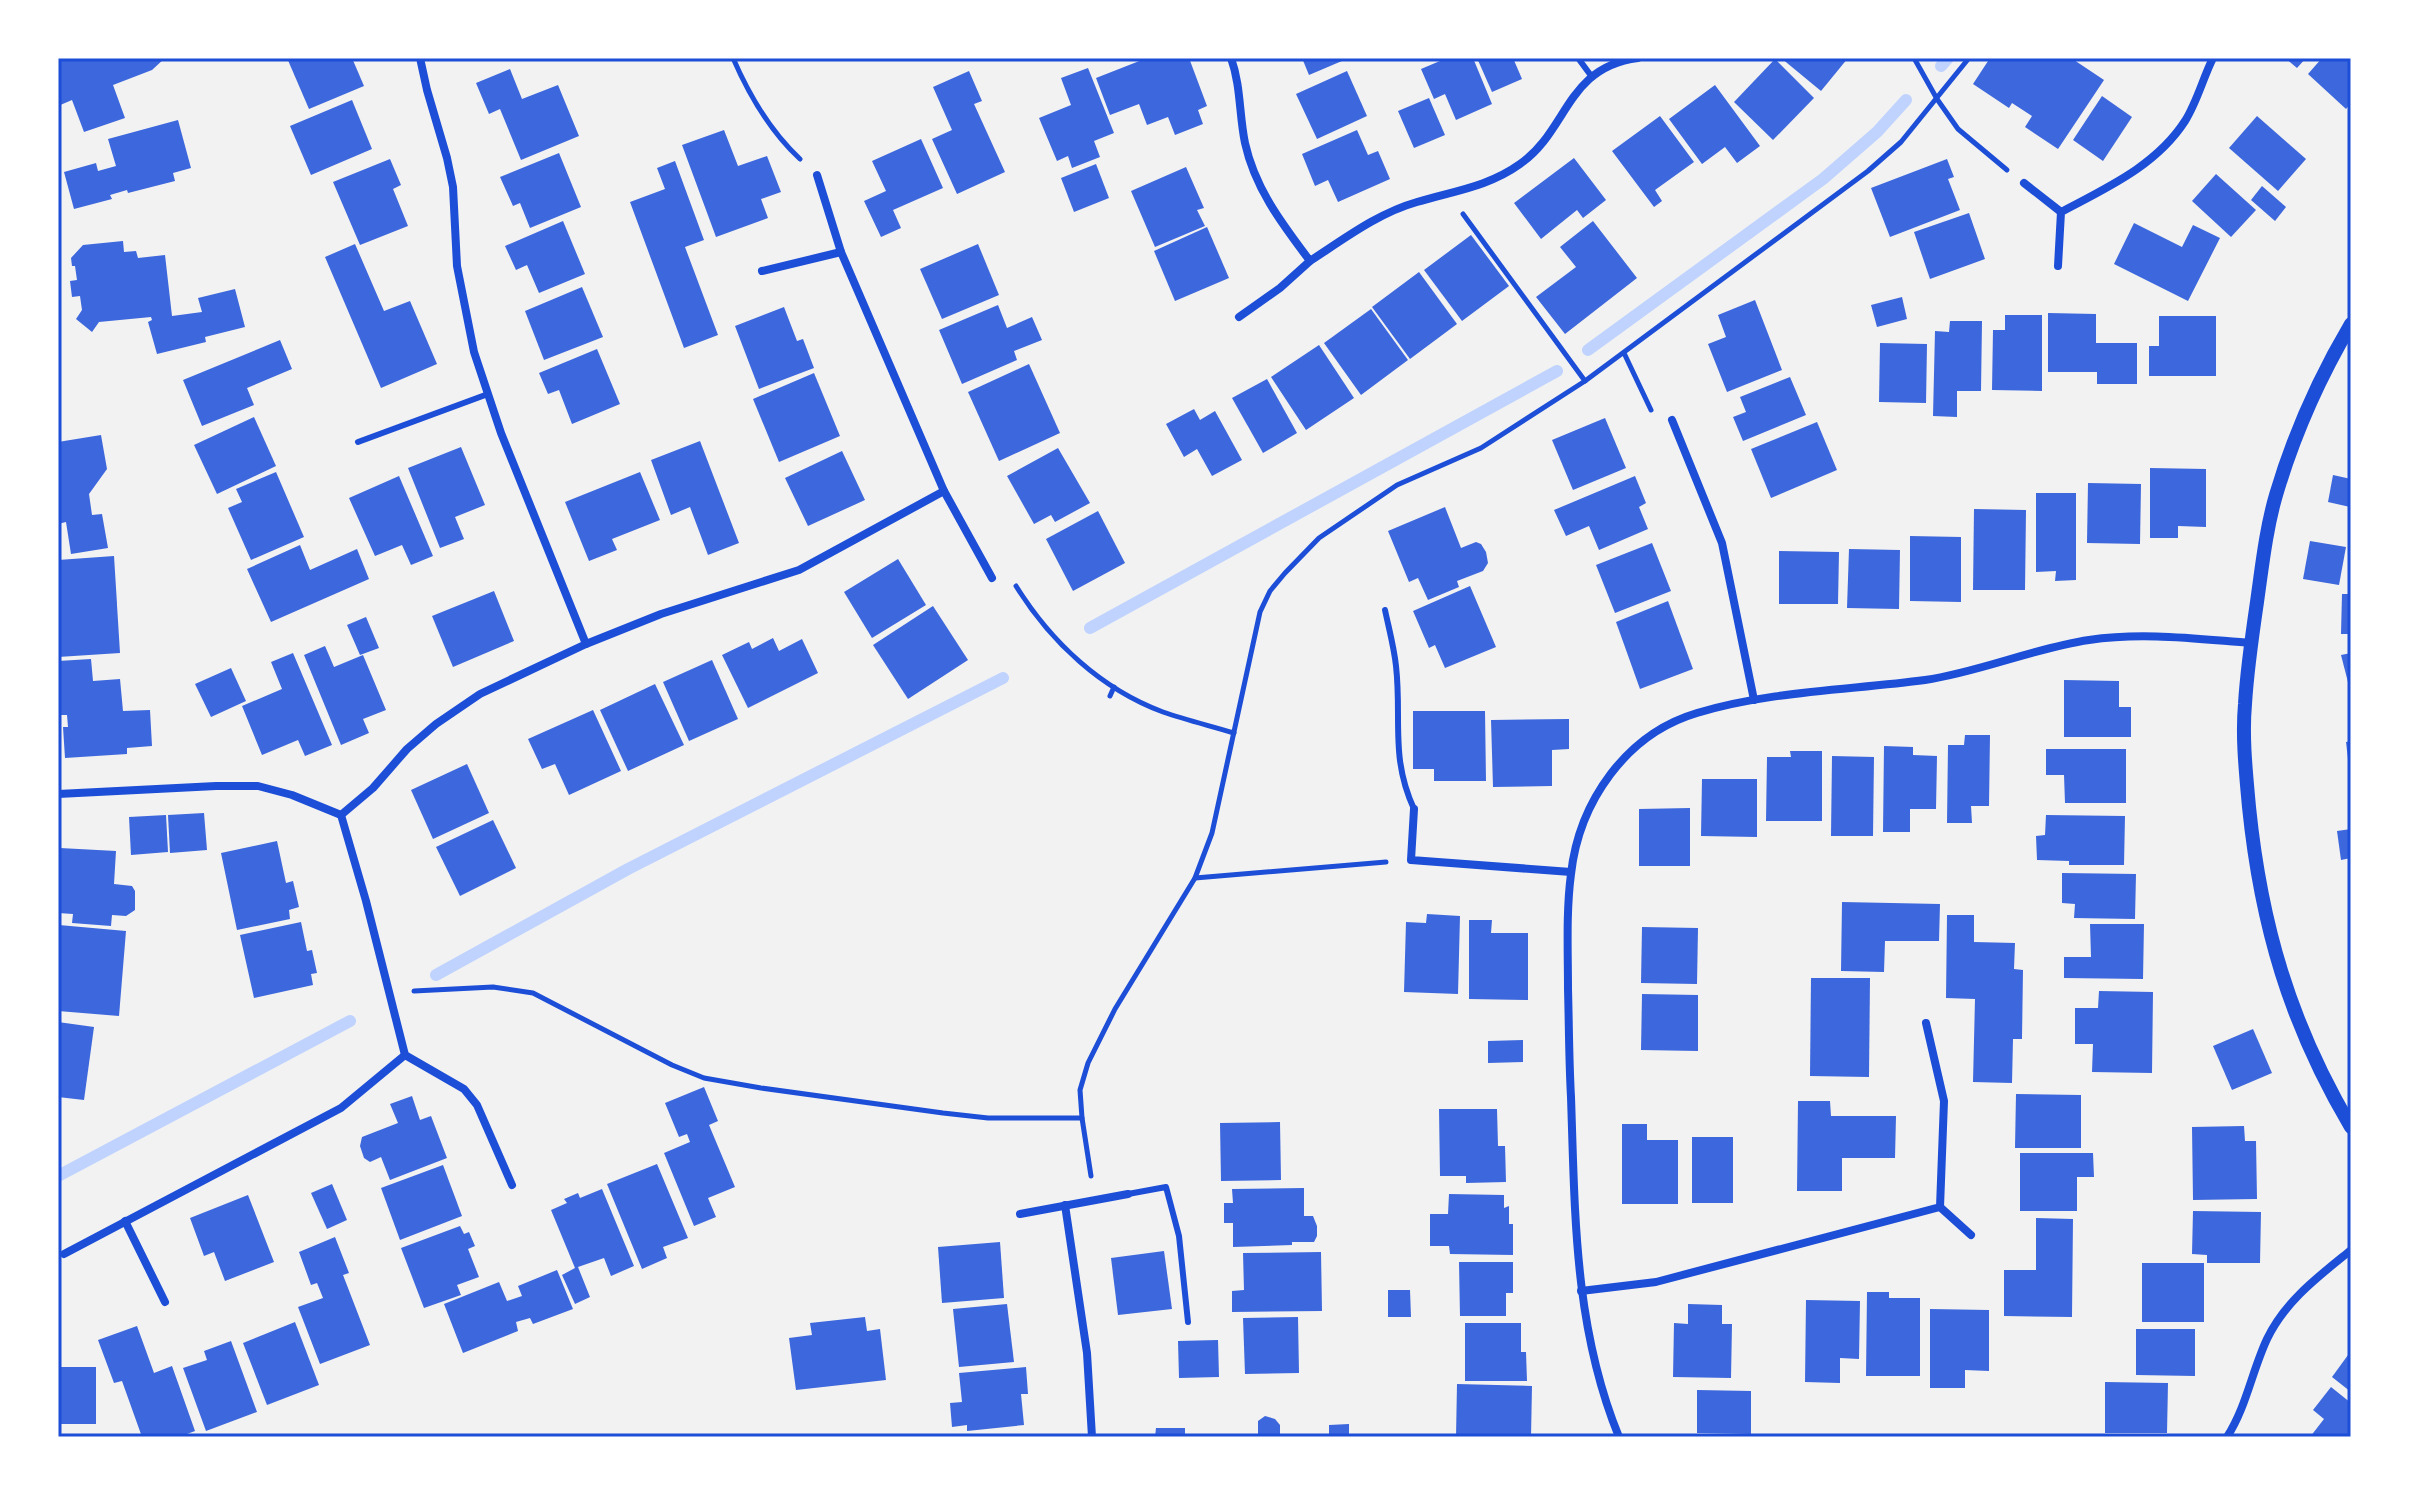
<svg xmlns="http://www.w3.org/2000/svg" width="2409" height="1495" viewBox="0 0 2409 1495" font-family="Rubik,sans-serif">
<rect width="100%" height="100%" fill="#f2f2f2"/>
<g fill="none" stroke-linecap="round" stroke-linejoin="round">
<g stroke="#bfd3fe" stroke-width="12">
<path d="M1941,66L1948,58"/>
<path d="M1588,350L1823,179L1877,132L1906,100"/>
<path d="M1090,628L1557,371"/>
<path d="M436,975L628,869L1003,678"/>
<path d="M58,1176L350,1021"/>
</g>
</g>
<g fill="#3d67dc">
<path d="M58,58H165L152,70L113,85L125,118L84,132L72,100L58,106Z"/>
<path d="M287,58H352L364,86L309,109Z"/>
<path d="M1147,58H1189L1207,106L1198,110L1203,124L1175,135L1168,117L1147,125L1139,104L1110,115L1096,78Z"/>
<path d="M1302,58H1349L1309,75Z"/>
<path d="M1447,58H1473L1492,104L1456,120L1445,94L1434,99L1421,69Z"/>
<path d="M1477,58H1513L1522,79L1492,92Z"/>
<path d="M1781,58H1848L1821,91Z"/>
<path d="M1990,58H2071L2104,80L2058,149L2025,127L2032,116L2012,103L2009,108L1973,84Z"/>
<path d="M2285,58H2306L2297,68Z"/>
<path d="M2322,58H2351V103L2346,109L2308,74Z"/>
<path d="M1775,59L1814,98L1773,140L1734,102Z"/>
<path d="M1088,68L1114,133L1094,141L1100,157L1072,168L1068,156L1057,161L1039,118L1071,105L1061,78Z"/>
<path d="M510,69L522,99L558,85L579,136L521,160L500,109L489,114L476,83Z"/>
<path d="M969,71L982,101L974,104L1005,172L957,194L932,139L952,130L933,87Z"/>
<path d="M1347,71L1367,116L1317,139L1296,94Z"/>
<path d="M1715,85L1760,146L1737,163L1725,147L1702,164L1669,119Z"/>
<path d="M2102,96L2132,117L2103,161L2073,140Z"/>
<path d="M1429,98L1445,135L1414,148L1398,111Z"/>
<path d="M352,100L372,149L311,175L290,126Z"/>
<path d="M1660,116L1694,162L1655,190L1662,201L1654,207L1612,151Z"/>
<path d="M2257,116L2306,159L2278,191L2229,148Z"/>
<path d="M178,120L191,168L173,173L175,181L128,193L127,190L110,195L112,199L74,209L64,172L96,163L98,171L116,166L108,139Z"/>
<path d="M724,130L738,166L767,156L781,192L761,199L768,218L716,237L682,145Z"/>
<path d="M1357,130L1368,155L1378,151L1390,179L1338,202L1328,180L1315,186L1302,154Z"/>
<path d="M921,139L943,188L893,210L901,228L881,237L864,201L886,191L872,161Z"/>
<path d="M559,153L581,207L530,228L520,203L513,206L500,177Z"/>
<path d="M1574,158L1606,200L1583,218L1577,210L1541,239L1514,203Z"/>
<path d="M390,159L401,185L393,189L408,226L360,245L333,182Z"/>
<path d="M1947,159L1954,177L1948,179L1960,210L1890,237L1871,188Z"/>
<path d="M675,161L704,240L685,247L718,335L684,348L630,202L665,189L657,168Z"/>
<path d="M1096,164L1109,198L1074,212L1061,178Z"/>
<path d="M1186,167L1204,208L1197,210L1205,226L1155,247L1131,191Z"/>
<path d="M2216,174L2256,210L2231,237L2192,201Z"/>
<path d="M2262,186L2286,207L2275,221L2251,200Z"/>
<path d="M1969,213L1985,259L1930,279L1914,232Z"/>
<path d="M563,221L585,274L539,293L527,265L516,270L505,246Z"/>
<path d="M1593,221L1637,278L1565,334L1536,297L1576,267L1560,247Z"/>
<path d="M2134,223L2182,247L2193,225L2220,238L2188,301L2114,264Z"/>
<path d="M1207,227L1229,278L1175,301L1154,251Z"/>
<path d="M1471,235L1509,286L1462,321L1424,270Z"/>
<path d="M123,241L124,252L136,251L138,258L165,255L172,316L202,312L198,298L235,289L245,327L205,337L206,342L157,354L148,322L152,320L151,317L99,322L92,332L76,319L82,310L80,296L72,297L70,281L77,280L75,266H72L71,258L83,245Z"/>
<path d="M355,244L384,311L410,301L437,364L381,388L325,257Z"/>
<path d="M978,244L999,295L942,319L920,269Z"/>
<path d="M1419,272L1457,324L1410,359L1372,307Z"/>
<path d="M582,287L603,337L544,360L525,311Z"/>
<path d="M1902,297L1907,319L1877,327L1871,305Z"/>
<path d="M1755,300L1782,370L1727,392L1708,344L1726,337L1718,315Z"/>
<path d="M998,305L1007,328L1032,317L1042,340L1014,351L1017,360L962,384L939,330Z"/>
<path d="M784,307L797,341L803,339L814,368L759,389L735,326Z"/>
<path d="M1371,309L1408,360L1361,395L1324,343Z"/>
<path d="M2048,313L2096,314V343H2137V384H2097V372H2048Z"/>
<path d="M2005,315H2042V391L1992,390L1993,330H2005Z"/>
<path d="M2159,316H2216V376H2149V346H2159Z"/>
<path d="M1950,321H1982L1981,391H1957V417L1933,416L1935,331L1949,332Z"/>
<path d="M280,340L292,369L247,388L254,405L202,426L183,380Z"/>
<path d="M1880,343L1927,344L1926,403L1879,402Z"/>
<path d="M1319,345L1354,398L1306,430L1271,377Z"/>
<path d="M597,349L620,404L572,424L559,390L548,394L539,373Z"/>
<path d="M1029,364L1060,433L999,461L968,392Z"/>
<path d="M814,373L840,436L779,462L753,399Z"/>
<path d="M1790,377L1806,415L1743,441L1733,417L1746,412L1740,397Z"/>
<path d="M1267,379L1297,433L1263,453L1232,398Z"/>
<path d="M1194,409L1200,420L1215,411L1242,460L1212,476L1197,449L1184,457L1166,424Z"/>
<path d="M254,417L276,466L217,494L194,445Z"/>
<path d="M1605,418L1626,468L1573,490L1552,440Z"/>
<path d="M1817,422L1837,470L1771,498L1751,449Z"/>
<path d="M101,435L107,469L89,494L92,515L102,514L108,548L71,554L66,522L58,524V442Z"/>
<path d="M700,441L739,543L708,555L690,507L671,515L651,460Z"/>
<path d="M461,447L485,505L455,517L464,539L440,548L408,468Z"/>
<path d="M1058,448L1090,503L1055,522L1051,515L1034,524L1007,476Z"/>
<path d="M842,451L865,500L808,526L785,478Z"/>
<path d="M2150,468L2206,469V527L2178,526V538H2150Z"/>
<path d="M276,472L304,537L251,560L228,508L242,502L236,489Z"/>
<path d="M640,472L660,520L612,539L617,550L589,561L565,502Z"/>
<path d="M2333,475L2351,479L2350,507L2328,502Z"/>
<path d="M399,476L433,556L411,565L402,545L375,556L349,498Z"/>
<path d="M1635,476L1646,503L1639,507L1648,529L1599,550L1589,526L1566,536L1554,510Z"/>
<path d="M2088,483L2141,484L2140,544L2087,543Z"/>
<path d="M2036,493H2076V580L2055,581L2056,571L2036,572Z"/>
<path d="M1445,507L1461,548L1476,542L1481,544L1486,552L1488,563L1483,571L1457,581L1459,587L1428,600L1418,578L1409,582L1388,531Z"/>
<path d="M1974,509L2026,510L2025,590H1973Z"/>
<path d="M1098,511L1125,563L1073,591L1046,539Z"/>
<path d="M1910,536L1961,537V602L1910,601Z"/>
<path d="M2310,541L2346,547L2339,585L2303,579Z"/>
<path d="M1652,543L1671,591L1615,613L1596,565Z"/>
<path d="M300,545L310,570L357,549L369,579L271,622L247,569Z"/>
<path d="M1849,549L1900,550L1899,609L1847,608Z"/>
<path d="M1779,551L1839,552L1838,604H1779Z"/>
<path d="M114,556L120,653L58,657V560Z"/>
<path d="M898,559L926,605L872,638L844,592Z"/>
<path d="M1470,586L1496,647L1445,668L1435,645L1429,648L1413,611Z"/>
<path d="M494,591L514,641L453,667L432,616Z"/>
<path d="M2342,594H2351V634H2341Z"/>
<path d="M1668,601L1693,669L1640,689L1616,622Z"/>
<path d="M933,606L968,660L908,699L873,645Z"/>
<path d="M366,617L379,648L360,655L347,625Z"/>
<path d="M773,638L779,651L802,639L818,673L748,708L722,655L749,642L752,649Z"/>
<path d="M325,646L334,667L363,655L386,710L363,719L369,733L341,745L304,655Z"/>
<path d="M293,653L332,745L305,756L298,740L262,755L242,706L282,689L271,662Z"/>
<path d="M2351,653V689L2350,690L2341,655Z"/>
<path d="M91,659L93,681L120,679L123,711L150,710L152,746L127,748V754L65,758L63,727H68L67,715H60L58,661Z"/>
<path d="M712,660L738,719L689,741L663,682Z"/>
<path d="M231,668L246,701L211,717L195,684Z"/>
<path d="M2064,680L2119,681V707H2131V737H2064Z"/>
<path d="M655,684L684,745L628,771L600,710Z"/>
<path d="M593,710L621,771L569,795L555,764L542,769L528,739Z"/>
<path d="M1413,711H1485L1486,781H1434V769H1413Z"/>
<path d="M1569,719V749L1552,750V786L1493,787L1491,720Z"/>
<path d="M1965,735H1990L1989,806H1971L1972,823H1947L1948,745H1964Z"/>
<path d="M2351,741V767H2349L2346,742Z"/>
<path d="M1884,746L1913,747V755L1937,756L1936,809H1910V832H1883Z"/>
<path d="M2046,749H2126V803H2065L2064,775H2046Z"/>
<path d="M1790,751H1822V821H1766L1767,757H1791Z"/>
<path d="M1832,756L1874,757L1873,836H1831Z"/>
<path d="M467,764L489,813L433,839L411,790Z"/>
<path d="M1702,779H1757V837L1701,836Z"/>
<path d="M1690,808V866H1639V809Z"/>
<path d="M204,813L207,850L170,853L168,815Z"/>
<path d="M166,815L168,852L131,855L129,817Z"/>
<path d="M2046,815L2125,816L2124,865H2069V861L2037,860L2036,836L2045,835Z"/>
<path d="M493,820L516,868L460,896L436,847Z"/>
<path d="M2351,829V858L2341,860L2337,831Z"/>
<path d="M277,841L286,883L293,881L299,907L289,910L290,919L237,930L221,853Z"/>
<path d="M60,848L116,851L114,884L132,886L135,891V910L126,916L112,915L111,926L72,923L73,914L58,913Z"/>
<path d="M2062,873L2136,874L2135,919L2074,918L2075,904L2062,903Z"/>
<path d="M1842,902L1940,904L1939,941H1885L1884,972L1841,971Z"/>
<path d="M1427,914L1460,916L1458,994L1404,992L1406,922L1426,923Z"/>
<path d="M1947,915H1974V942L2015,943L2014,969L2023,970L2022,1039H2013L2012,1083L1973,1082L1975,999L1946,998Z"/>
<path d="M1469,920H1492L1491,933H1528V1000L1469,999Z"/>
<path d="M301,922L307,951L312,950L317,973L311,974L313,985L254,998L240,935Z"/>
<path d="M2090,924H2144L2143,979L2064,978V957H2091Z"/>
<path d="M59,925L126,931L119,1016L58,1011Z"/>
<path d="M1642,927L1698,928L1697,984L1641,983Z"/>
<path d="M1811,978H1870L1869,1077L1810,1076Z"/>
<path d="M2099,991L2153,992L2152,1073L2092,1072L2093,1044H2075V1008H2098Z"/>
<path d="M1642,994L1698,995V1051L1641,1050Z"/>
<path d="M58,1022L94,1027L84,1100L58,1097Z"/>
<path d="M2253,1029L2272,1073L2232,1090L2213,1046Z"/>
<path d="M1523,1040V1062L1488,1063V1041Z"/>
<path d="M704,1087L718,1121L709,1125L735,1187L708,1198L716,1217L694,1226L664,1153L690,1142L687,1134L679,1137L665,1103Z"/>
<path d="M2016,1094L2081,1095V1148H2015Z"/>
<path d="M412,1096L420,1120L431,1116L447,1158L390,1180L381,1157L370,1162L364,1158L360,1146L362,1137L398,1123L390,1104Z"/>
<path d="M1798,1101H1830L1831,1116H1896L1895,1158H1842V1191H1797Z"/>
<path d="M1439,1109H1497L1498,1146H1505L1506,1182L1466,1183V1176H1440Z"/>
<path d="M1280,1122L1281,1180L1221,1181L1220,1123Z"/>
<path d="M1622,1124H1647V1140H1678V1204H1622Z"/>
<path d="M2244,1126L2245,1141H2256L2257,1199L2193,1200L2192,1127Z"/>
<rect x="1692" y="1137" width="41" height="66"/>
<path d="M2020,1153H2093L2094,1177H2077V1211H2020Z"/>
<path d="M657,1164L688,1238L663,1247L667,1258L642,1269L607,1184Z"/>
<path d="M443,1165L462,1216L400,1240L381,1188Z"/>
<path d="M332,1184L347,1220L327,1229L311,1193Z"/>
<path d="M1304,1188V1216H1313L1317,1226V1236L1314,1242H1292V1245L1233,1247V1223H1224V1203H1233L1232,1189Z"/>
<path d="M602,1189L634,1266L611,1276L604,1258L578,1267L590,1297L575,1304L562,1275L575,1268L551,1210L567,1203L564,1199L578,1193L580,1198Z"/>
<path d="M1449,1194L1504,1195V1208L1509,1206V1224H1513V1255L1450,1254L1449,1246H1430V1214H1448Z"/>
<path d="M248,1195L274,1262L225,1281L214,1252L204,1256L190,1218Z"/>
<path d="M2193,1211L2261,1212L2260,1263H2207V1255L2192,1254Z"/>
<path d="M2036,1218L2073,1219L2072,1317L2004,1316V1270H2036Z"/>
<path d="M460,1226L464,1234L469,1232L475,1246L468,1249L479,1277L457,1285L461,1295L424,1308L401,1248Z"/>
<path d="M335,1237L349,1273L343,1275L370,1345L320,1364L298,1307L323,1298L317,1283L311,1285L299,1252Z"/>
<path d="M1000,1242L1004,1298L942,1303L938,1247Z"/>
<path d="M1164,1251L1172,1309L1118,1315L1111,1258Z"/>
<path d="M1321,1252L1322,1311L1232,1312V1291L1244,1290L1243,1253Z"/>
<path d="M1459,1262H1513V1293H1506V1316H1460Z"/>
<rect x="2142" y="1263" width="62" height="59"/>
<path d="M557,1270L573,1309L533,1324L530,1318L516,1322L518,1331L463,1353L444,1304L499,1282L507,1301L522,1296L518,1286Z"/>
<path d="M1388,1290H1410L1411,1317H1388Z"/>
<path d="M1867,1292H1889V1298H1920V1376H1866Z"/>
<path d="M1806,1300L1860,1301L1859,1359L1840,1358V1383L1805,1382Z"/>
<path d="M1007,1304L1014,1362L959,1367L953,1309Z"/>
<path d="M1688,1304L1722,1305V1324H1732L1731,1378L1673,1377L1674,1323L1688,1324Z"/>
<path d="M1930,1309L1989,1310V1371L1965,1370V1388H1930Z"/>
<path d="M865,1317L867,1331L880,1329L886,1380L796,1390L789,1338L812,1335L810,1323Z"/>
<path d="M1298,1317L1299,1373L1245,1374L1243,1318Z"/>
<path d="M295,1322L319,1385L267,1405L243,1343Z"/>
<path d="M1465,1323H1521V1352H1526L1527,1381H1465Z"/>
<path d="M137,1326L154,1373L172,1366L195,1431L179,1437H142L122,1381L114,1383L98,1340Z"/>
<path d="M2136,1329H2195V1376L2136,1375Z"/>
<path d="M1218,1340L1219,1377L1179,1378L1178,1341Z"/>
<path d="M231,1341L257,1412L206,1431L183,1368L207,1360L204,1351Z"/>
<path d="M2348,1355L2351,1357V1392L2332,1377Z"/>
<rect x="58" y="1367" width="38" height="57"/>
<path d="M1026,1367L1028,1394H1021L1024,1425L967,1431V1425L952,1427L950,1403L962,1402L959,1373Z"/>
<path d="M2105,1382L2168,1383L2167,1433H2105Z"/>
<path d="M1457,1384L1532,1386L1531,1437H1456Z"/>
<path d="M2331,1387L2351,1403V1437H2310L2324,1419L2313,1410Z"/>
<path d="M1697,1390L1751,1391V1434L1697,1433Z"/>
<path d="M1265,1416L1275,1419L1280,1425V1437H1258V1421Z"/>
<path d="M1349,1424V1437H1329V1425Z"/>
<path d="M1156,1428H1185V1437H1155Z"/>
<rect x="1207" y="1434" width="46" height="3"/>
</g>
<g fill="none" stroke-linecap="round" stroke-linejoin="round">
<g stroke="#1d4ed8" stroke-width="5">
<path d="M733,58C749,95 770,131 800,159"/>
<path d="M1914,58L1937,99L1958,129L2007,170"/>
<path d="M1463,214L1585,381"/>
<path d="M1624,353L1651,410"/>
<path d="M1016,586C1051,642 1101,689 1163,712C1186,720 1211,726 1234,733"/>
<path d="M1110,696L1114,687"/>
<path d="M1195,878L1386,862"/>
<path d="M414,991L493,987L533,993L672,1065L704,1078L761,1088L943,1113L988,1118H1082"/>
<path d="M1091,1176L1082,1118L1080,1090L1088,1063L1115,1009L1195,878L1212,833L1260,612L1270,591L1285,573L1319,538L1397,485L1481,448L1585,381L1868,171L1901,142L1969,58"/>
</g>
<g stroke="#1d4ed8" stroke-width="6">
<path d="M1578,58L1592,77"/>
<path d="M358,442L488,394"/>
<path d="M1385,610C1389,629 1394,647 1396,666C1402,719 1390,757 1414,809"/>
<path d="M1128,1194L1166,1187L1179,1236L1188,1322"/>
</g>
<g stroke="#1d4ed8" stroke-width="8">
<path d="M420,58L427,90L447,158L453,187L457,266L474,352L501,433L586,644"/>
<path d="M1231,58C1241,86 1239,114 1245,143C1255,189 1283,225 1310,261C1344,239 1378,213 1417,202C1453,191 1488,187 1520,164C1568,131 1566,67 1638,58"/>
<path d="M2024,183L2061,212"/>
<path d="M2058,266L2061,212C2106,188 2156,166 2185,121C2197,102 2203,78 2213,58"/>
<path d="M762,271L841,252"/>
<path d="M1239,317L1280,288L1310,261"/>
<path d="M1672,420L1722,543L1754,700"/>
<path d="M944,491L992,578"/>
<path d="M58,794L216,786H258L292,795L341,815"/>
<path d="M1414,809L1411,860L1571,872"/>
<path d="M341,815L373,788L407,749L436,724L480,694L586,644L661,614L799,570L944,491L841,252L817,175"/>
<path d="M341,815L366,901L405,1055L464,1089L477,1105L512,1185"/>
<path d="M1065,1205L1087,1353L1092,1437"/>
<path d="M1940,1207L1971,1235"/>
<path d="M1020,1214L1128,1194"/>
<path d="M125,1221L165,1302"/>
<path d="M64,1254L341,1108L405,1055"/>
<path d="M1581,1291L1656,1282L1940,1207L1944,1101L1926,1023"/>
<path d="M1619,1437C1574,1327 1575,1214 1571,1097C1569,1061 1569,1025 1568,989C1568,951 1566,912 1571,874C1579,802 1626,734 1697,713C1770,691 1850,690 1925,680C1980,672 2034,648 2089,640C2143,632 2197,639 2251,643"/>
<path d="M2227,1437C2246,1408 2252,1371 2267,1339C2285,1301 2319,1276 2351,1250"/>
</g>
<path stroke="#1d4ed8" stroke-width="14" d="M2351,324C2319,378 2294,434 2276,495C2266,529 2262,567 2257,602C2252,636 2247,670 2245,704C2242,738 2246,773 2249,807C2261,925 2290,1024 2351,1127"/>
</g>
<rect width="2409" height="1495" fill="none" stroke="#ffffff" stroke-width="120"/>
<rect x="60" y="60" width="2289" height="1375" fill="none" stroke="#1d4ed8" stroke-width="3"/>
</svg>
